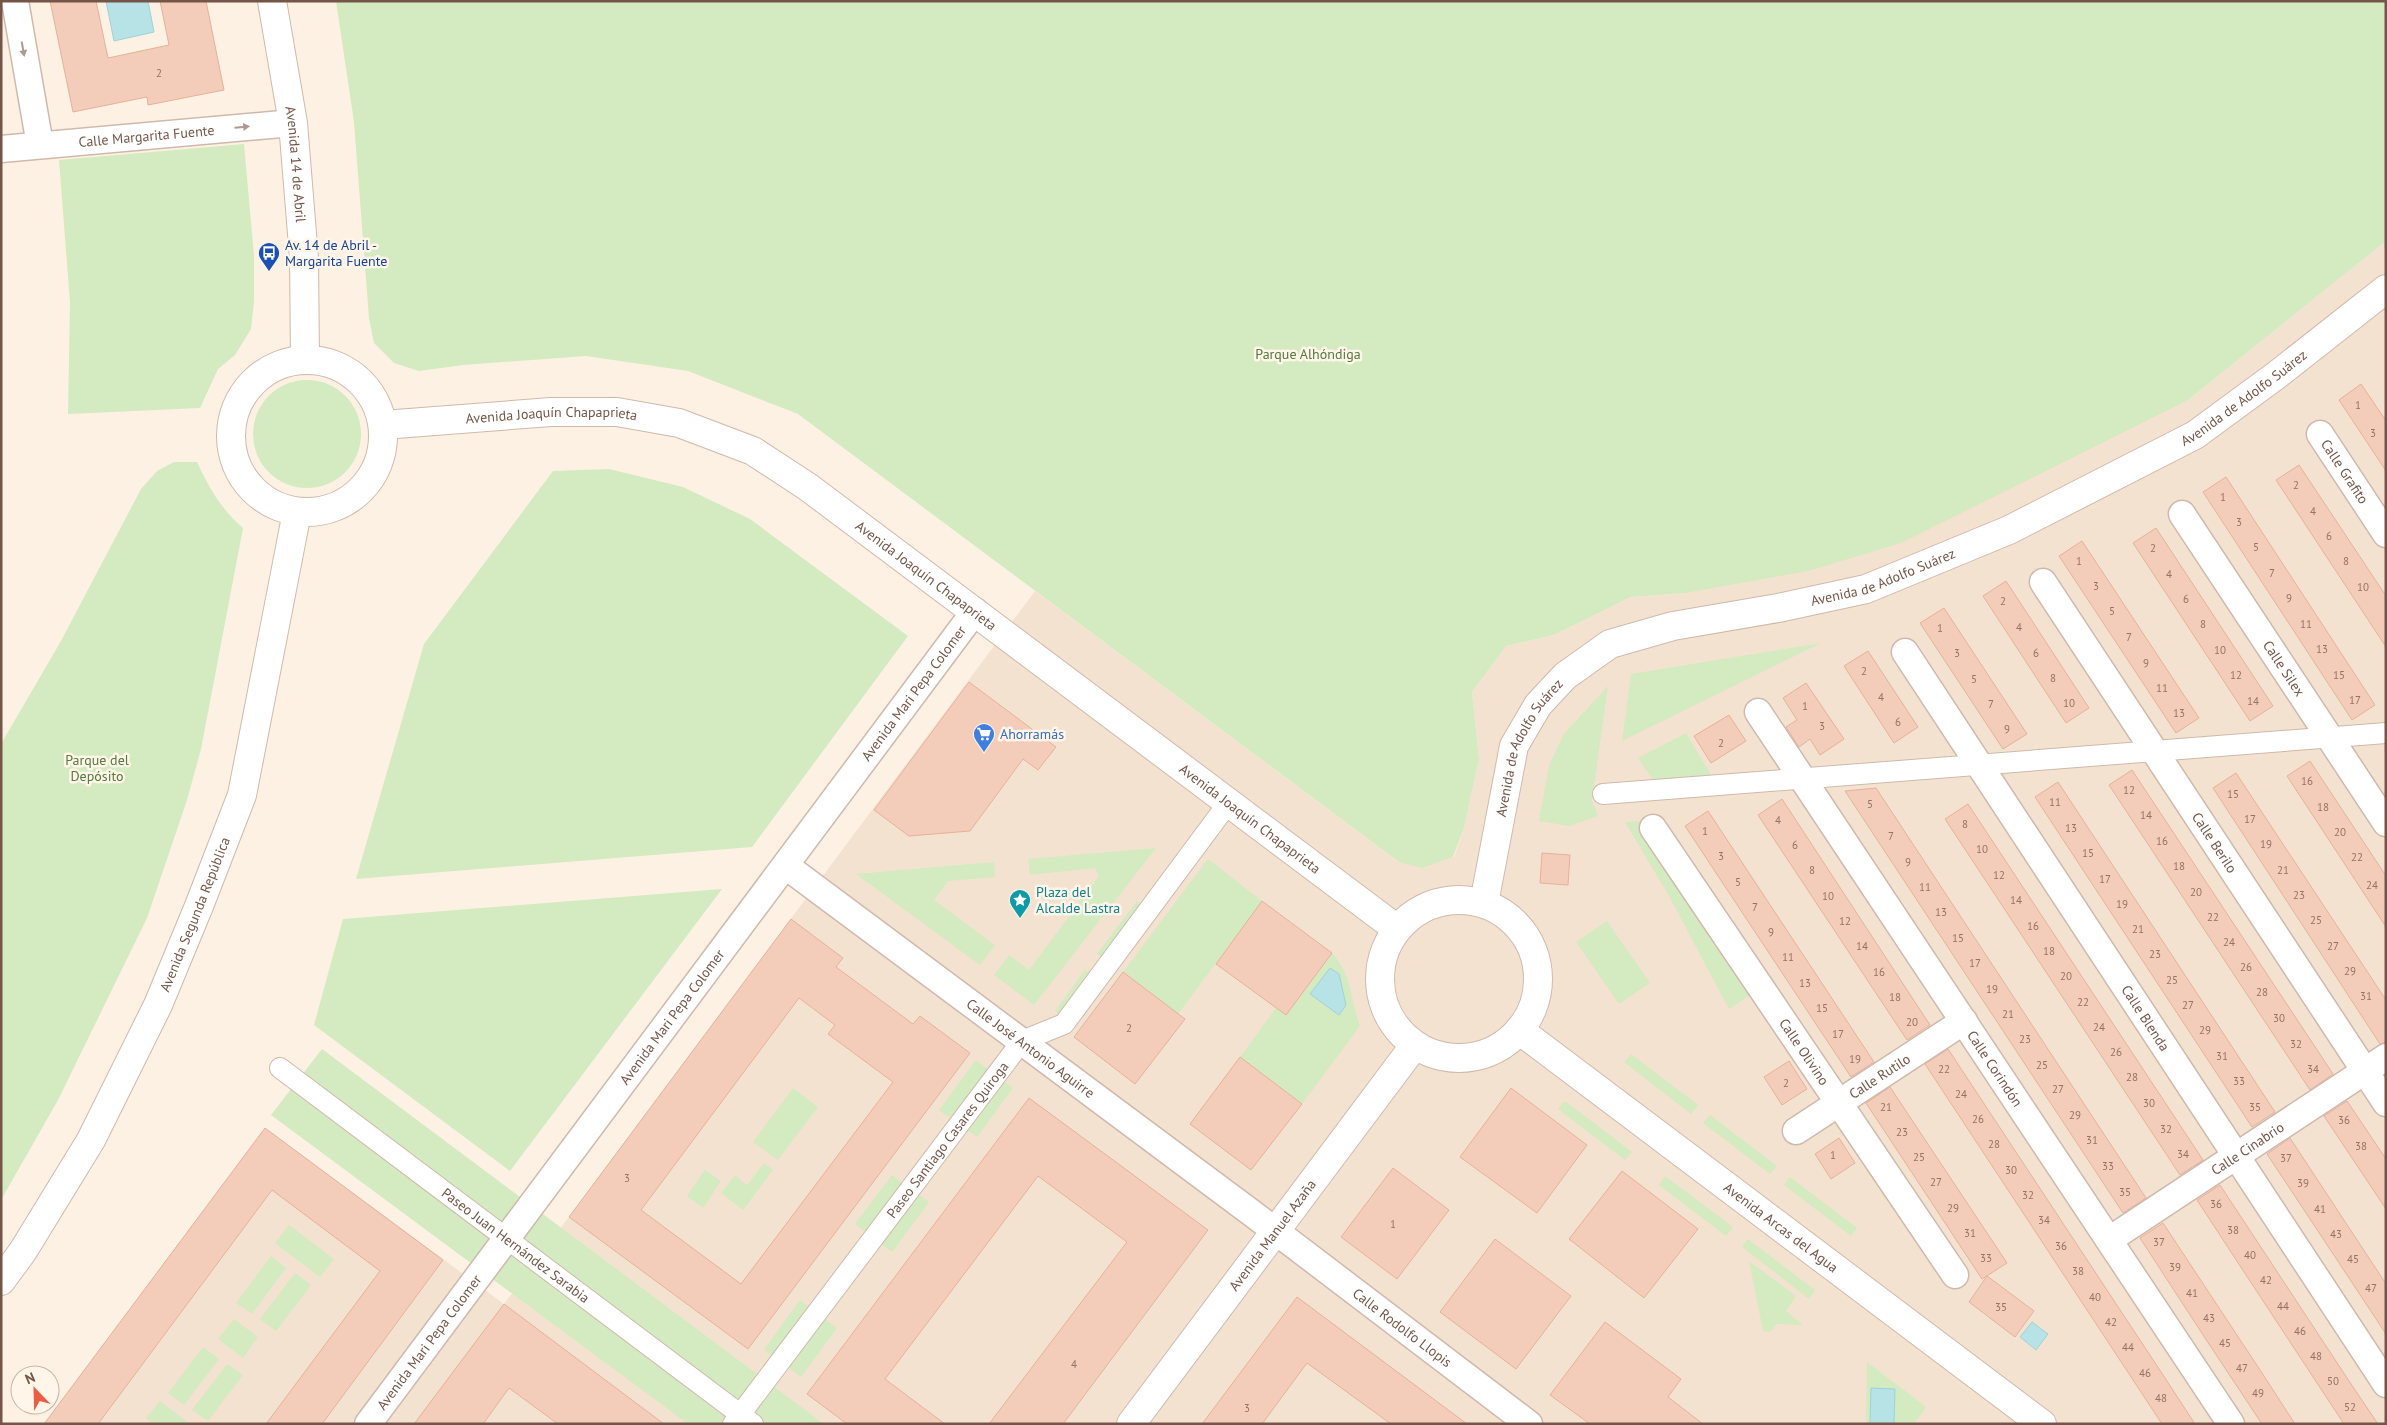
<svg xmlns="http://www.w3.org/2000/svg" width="2387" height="1425" viewBox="0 0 2387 1425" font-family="'PT Sans',sans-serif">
<rect width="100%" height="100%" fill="#fdf1e3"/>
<path fill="#f4e2d1" d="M2386,241V1424H44L265,1128L504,1304L1035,591L1399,862L1454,857L1464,828L1479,759L1472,692L1506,646L1554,635L1631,597L1685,593L2188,400Z"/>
<g fill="#d4eac1">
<path d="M336,1H2386V241L2188,400L1901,543L1808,571L1685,593L1631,597L1554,635L1506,646L1472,692L1479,759L1464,828L1453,857L1422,868L1399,862L798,414L688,371L586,356L463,365L419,371L394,363L374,343L369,318L354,122Z"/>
<path d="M244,144L254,256V301L251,329L235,355L218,369L200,408L68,414L70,302L59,160Z"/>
<circle cx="307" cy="434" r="54"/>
<path d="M174,462H197C209,488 221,509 243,528L201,749L187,800L147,918L58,1100L1,1200V744L61,641L141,489L157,471Z"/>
<path d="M609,469L683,487L750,519L908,636L752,847L356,879L424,644L553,471Z"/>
<path d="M1821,643L1622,741L1631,674Z"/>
<path d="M1608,686L1592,800L1598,816L1569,826L1539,821L1549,766L1563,735Z"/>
<path d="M1686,733L1711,775L1653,780L1638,758Z"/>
<path d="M1639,821L1755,992L1729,1009L1669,896L1625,822Z"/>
<path d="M1156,848L1034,1005L994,975L1009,955L1029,970L1099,876L1095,868L1030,875L1028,859Z"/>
<path d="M1208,859L1262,901L1178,1014L1123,972Z"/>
<path d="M994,862L995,877L948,881L934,900L995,945L980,965L856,874Z"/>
<path d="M722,889L510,1171L314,1025L343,919Z"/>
<path d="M1137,901L1149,910L1109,963L1097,954Z"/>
<path d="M1607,921L1650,983L1619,1004L1576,942Z"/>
<path d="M1332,953C1353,976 1350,999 1360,1026L1302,1104L1240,1057L1276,1008L1286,1015Z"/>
<path d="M1085,970L1097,979L1066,1019L1055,1011Z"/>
<path d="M322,1049L824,1424H688L271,1115Z"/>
<path d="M1631,1054L1698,1105L1691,1114L1624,1062Z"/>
<path d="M976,1060L1013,1088L977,1137L939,1110Z"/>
<path d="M793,1088L818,1107L778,1160L753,1142Z"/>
<path d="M1565,1101L1632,1152L1625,1160L1558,1109Z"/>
<path d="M1710,1115L1777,1166L1770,1174L1703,1123Z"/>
<path d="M764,1163L773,1170L743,1210L721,1193L735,1175L747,1185Z"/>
<path d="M705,1170L721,1181L703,1208L687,1196Z"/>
<path d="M892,1175L929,1202L892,1252L855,1224Z"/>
<path d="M1665,1176L1733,1227L1726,1236L1659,1185Z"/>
<path d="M1790,1177L1857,1228L1851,1236L1784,1185Z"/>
<path d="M289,1225L334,1259L320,1277L275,1243Z"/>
<path d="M1748,1239L1815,1290L1809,1299L1742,1247Z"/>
<path d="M271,1256L286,1268L252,1314L236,1303Z"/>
<path d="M1749,1261L1796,1296L1786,1311L1803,1325L1777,1324L1770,1332L1763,1331Z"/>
<path d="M295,1273L311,1285L276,1331L260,1319Z"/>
<path d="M800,1300L837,1328L801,1377L764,1350Z"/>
<path d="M234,1319L258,1337L243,1358L218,1339Z"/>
<path d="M203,1347L219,1359L184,1405L168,1393Z"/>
<path d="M1867,1362L1926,1407L1914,1424H1866Z"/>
<path d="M227,1364L243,1375L208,1421L192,1410Z"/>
<path d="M160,1401L190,1424H153L146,1418Z"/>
</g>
<g fill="#b7e3e6" stroke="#9dd3d8">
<path d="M106,1H148L154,32L114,41Z"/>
<path d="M1330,968L1339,974L1346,1005L1339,1015L1310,994Z"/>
<path d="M2032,1322L2048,1334L2036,1350L2020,1337Z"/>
<path d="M1871,1388L1895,1389L1894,1424H1870Z"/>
</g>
<g fill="#f3ccba" stroke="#e6b19a" fill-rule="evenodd">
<path d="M50,1H96L108,58L169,45L160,1H206L224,90L148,105L147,97L73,112Z"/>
<path d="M2361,384L2386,421V471L2339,400Z"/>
<path d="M2299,465L2386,596V647L2276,480Z"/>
<path d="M2226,477L2375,705L2352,720L2203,492Z"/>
<path d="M2156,528L2273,706L2250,721L2133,543Z"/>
<path d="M2082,541L2199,718L2176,733L2059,556Z"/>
<path d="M2006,581L2089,708L2066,723L1983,596Z"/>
<path d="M1944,608L2027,734L2003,749L1920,623Z"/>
<path d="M1868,651L1918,727L1894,743L1844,666Z"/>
<path d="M969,682L1056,747L1038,770L1023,759L970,831L909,836L874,810Z"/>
<path d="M1806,683L1844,739L1820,755L1810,739L1799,747L1786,727L1797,720L1783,698Z"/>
<path d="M1729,715L1746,741L1711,763L1694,736Z"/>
<path d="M2310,761L2386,876V927L2287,776Z"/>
<path d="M2132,770L2333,1074L2310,1090L2109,785Z"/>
<path d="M2236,773L2386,1000V1042L2380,1044L2213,788Z"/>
<path d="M2058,782L2275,1112L2252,1127L2035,797Z"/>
<path d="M1876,788L2146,1198L2123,1213L1845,791Z"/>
<path d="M1782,799L1930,1025L1907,1040L1758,815Z"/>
<path d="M1968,804L2203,1160L2180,1175L1945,819Z"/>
<path d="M1708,811L1874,1062L1851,1077L1685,826Z"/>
<path d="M1542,853L1570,855L1568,885L1540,883Z"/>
<path d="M1262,901L1332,953L1286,1015L1216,964Z"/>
<path d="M791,919L843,958L836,967L913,1024L920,1016L970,1053L748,1349L569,1217ZM799,998L835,1025L828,1034L893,1082L741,1284L641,1210Z"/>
<path d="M1123,972L1185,1019L1135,1084L1074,1037Z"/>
<path d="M1948,1049L2165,1378L2195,1424H2162L1925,1064Z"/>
<path d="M1240,1057L1302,1104L1251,1170L1190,1124Z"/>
<path d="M1789,1061L1807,1089L1782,1105L1764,1077Z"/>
<path d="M1890,1087L2007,1263L1982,1279L1866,1103Z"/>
<path d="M1511,1088L1587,1145L1537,1213L1460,1157Z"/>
<path d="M1029,1098L1208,1230L1063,1424H989L1127,1242L1038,1176L885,1379L945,1424H847L807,1394Z"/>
<path d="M2347,1101L2386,1159V1209L2324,1116Z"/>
<path d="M265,1128L443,1260L322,1424H266L380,1271L272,1190L98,1424H44Z"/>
<path d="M1839,1138L1855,1163L1831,1179L1815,1154Z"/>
<path d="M2290,1138L2386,1284V1334L2267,1154Z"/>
<path d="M1393,1168L1449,1210L1397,1279L1341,1237Z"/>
<path d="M1622,1171L1698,1229L1644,1298L1569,1239Z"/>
<path d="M2220,1185L2353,1387L2378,1424H2344L2246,1275L2197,1200Z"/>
<path d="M2163,1223L2262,1373L2295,1424H2262L2205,1338L2140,1238Z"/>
<path d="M1495,1239L1571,1296L1516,1369L1440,1312Z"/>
<path d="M1987,1276L2034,1311L2015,1337L1969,1302Z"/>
<path d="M1297,1297L1467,1424H1391L1307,1363L1262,1424H1202Z"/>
<path d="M504,1304L664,1424H558L509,1388L483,1424H414Z"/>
<path d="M1605,1322L1681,1379L1668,1397L1703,1424H1590L1550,1395Z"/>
</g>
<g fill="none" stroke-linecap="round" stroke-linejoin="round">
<g stroke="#d0b9ac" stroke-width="22">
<g id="pedestrian">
<path d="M1603,794L2386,733"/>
<path id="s1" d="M280,1068L753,1424"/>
<path id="s2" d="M733,1424L1022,1041L1064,1024L1229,802"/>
</g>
</g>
<g stroke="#d0b9ac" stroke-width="29">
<g id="minor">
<path d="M15,1L40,145"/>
<path id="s3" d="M1,149L293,123"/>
<path id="s4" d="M2320,434L2386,534"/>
<path id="s5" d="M2182,514L2386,823"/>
<path id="s6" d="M2043,582L2386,1103"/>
<path id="s7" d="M1905,652L2386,1384"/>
<path id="s8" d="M1758,712L2231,1424"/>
<path id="s9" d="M1653,828L1955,1275"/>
<path id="s10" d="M786,866L1253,1214L1529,1424"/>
<path id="s11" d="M1796,1131L1964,1021"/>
<path id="s12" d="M2109,1240L2386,1057"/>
<path id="s13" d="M368,1424L975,611"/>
</g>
</g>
<g stroke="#d0b9ac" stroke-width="30">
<g id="tertiary">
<path id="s14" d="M272,1L293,123L304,258L305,359"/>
<circle cx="307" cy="436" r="76"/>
<path id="s15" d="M383,425L551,412H617L679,423L753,451L808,487L1397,929"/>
<circle cx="1459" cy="979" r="79"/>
<path id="s16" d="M1484,903L1514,746L1538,705L1565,676L1610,644L1673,626L1778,608L1866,589L2009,530L2195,435L2278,374L2386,289"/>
<path id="s17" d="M1519,1030L2042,1424"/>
<path id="s18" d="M1,1281L23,1251L91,1140L158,1005L199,906L242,795L297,512"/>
<path id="s19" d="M1131,1424L1414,1046"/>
</g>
</g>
<use href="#pedestrian" stroke="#fff" stroke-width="20"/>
<use href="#minor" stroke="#fff" stroke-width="26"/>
<use href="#tertiary" stroke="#fff" stroke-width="28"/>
</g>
<defs><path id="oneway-solid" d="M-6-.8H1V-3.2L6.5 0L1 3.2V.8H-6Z" transform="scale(1.25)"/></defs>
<g fill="#ac9991">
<use href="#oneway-solid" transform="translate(23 49) rotate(80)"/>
<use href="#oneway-solid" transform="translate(242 127) rotate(-5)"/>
</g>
<defs>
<g id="bus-pin" transform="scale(1.125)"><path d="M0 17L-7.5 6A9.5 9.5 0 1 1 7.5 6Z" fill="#1a4fb4" stroke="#fff5e9"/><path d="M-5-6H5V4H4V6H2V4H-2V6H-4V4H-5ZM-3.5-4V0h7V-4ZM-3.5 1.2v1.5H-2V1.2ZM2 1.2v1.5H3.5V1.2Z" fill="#fff"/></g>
<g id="supermarket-pin" transform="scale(1.125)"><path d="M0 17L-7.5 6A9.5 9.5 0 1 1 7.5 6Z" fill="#3f7fe0" stroke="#fff5e9"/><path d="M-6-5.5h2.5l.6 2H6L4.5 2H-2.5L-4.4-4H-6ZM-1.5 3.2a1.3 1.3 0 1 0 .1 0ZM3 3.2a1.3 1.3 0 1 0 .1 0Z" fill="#fff"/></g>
<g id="sight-pin" transform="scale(1.125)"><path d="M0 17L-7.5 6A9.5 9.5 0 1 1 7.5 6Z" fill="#0f9aa8" stroke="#fff5e9"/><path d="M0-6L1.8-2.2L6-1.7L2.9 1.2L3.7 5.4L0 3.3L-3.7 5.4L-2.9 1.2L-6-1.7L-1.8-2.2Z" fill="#fff"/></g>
</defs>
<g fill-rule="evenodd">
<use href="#bus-pin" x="269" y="253"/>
<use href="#supermarket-pin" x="984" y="734"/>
<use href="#sight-pin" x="1020" y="900"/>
</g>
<g text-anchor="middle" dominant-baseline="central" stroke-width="5" stroke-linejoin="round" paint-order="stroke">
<g font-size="11" fill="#947364">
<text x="159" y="73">2</text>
<text x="2358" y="405">1</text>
<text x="2373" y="433">3</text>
<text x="2296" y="485">2</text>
<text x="2223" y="497">1</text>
<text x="2313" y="511">4</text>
<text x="2239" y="522">3</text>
<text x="2329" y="536">6</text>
<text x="2256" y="547">5</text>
<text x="2153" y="548">2</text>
<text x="2079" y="561">1</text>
<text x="2346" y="561">8</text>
<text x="2272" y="573">7</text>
<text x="2169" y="574">4</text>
<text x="2096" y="586">3</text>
<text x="2363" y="587">10</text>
<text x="2289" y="598">9</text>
<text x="2186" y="599">6</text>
<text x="2003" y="601">2</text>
<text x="2112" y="611">5</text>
<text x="2203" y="624">8</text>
<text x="2306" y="624">11</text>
<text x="2019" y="627">4</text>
<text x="1940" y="628">1</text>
<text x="2129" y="637">7</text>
<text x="2322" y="649">13</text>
<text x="2220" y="650">10</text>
<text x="1957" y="653">3</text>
<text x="2036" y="653">6</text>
<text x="2146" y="663">9</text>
<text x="1864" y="671">2</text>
<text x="2236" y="675">12</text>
<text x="2339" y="675">15</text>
<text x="2053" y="678">8</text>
<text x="1974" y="679">5</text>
<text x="2162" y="688">11</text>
<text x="1881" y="697">4</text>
<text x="2355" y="700">17</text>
<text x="2253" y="701">14</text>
<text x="2069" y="703">10</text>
<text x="1991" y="704">7</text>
<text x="1805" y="706">1</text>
<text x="2179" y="713">13</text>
<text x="1898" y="722">6</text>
<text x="1822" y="726">3</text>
<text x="2007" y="729">9</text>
<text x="1721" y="743">2</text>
<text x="2307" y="781">16</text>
<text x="2129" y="790">12</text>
<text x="2233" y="794">15</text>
<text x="2055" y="802">11</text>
<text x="1870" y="804">5</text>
<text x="2323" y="807">18</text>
<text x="2146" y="815">14</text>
<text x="2250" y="819">17</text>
<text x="1778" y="820">4</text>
<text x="1965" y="824">8</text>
<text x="2071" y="828">13</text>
<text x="1705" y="831">1</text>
<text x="2340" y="832">20</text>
<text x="1891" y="836">7</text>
<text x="2162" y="841">16</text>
<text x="2266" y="844">19</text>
<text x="1795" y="845">6</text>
<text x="1982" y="849">10</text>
<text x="2088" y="853">15</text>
<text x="1721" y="856">3</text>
<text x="2357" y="857">22</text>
<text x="1908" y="862">9</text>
<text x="2179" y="866">18</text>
<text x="1812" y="870">8</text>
<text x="2283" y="870">21</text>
<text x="1999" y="875">12</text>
<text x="2105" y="879">17</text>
<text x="1738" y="882">5</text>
<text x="2372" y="885">24</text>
<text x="1925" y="887">11</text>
<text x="2196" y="892">20</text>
<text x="2299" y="895">23</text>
<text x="1828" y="896">10</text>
<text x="2016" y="900">14</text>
<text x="2122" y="904">19</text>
<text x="1755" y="907">7</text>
<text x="1941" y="912">13</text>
<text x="2213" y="917">22</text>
<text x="2316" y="920">25</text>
<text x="1845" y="921">12</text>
<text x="2033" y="926">16</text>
<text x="2138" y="929">21</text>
<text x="1771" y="932">9</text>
<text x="1958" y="938">15</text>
<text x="2229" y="942">24</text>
<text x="1862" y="946">14</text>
<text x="2333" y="946">27</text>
<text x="2049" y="951">18</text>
<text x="2155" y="954">23</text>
<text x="1788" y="957">11</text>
<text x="1975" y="963">17</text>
<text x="2246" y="967">26</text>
<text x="2350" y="971">29</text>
<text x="1879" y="972">16</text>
<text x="2066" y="976">20</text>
<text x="2172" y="980">25</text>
<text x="1805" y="983">13</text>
<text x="1992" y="989">19</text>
<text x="2262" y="992">28</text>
<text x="2366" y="996">31</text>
<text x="1895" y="997">18</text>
<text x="2083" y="1002">22</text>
<text x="2188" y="1005">27</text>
<text x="1822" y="1008">15</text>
<text x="2008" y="1014">21</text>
<text x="2279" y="1018">30</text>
<text x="1912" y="1022">20</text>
<text x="2099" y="1027">24</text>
<text x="1129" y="1028">2</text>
<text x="2205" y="1030">29</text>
<text x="1838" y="1034">17</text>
<text x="2025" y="1039">23</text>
<text x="2296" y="1044">32</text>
<text x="2116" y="1052">26</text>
<text x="2222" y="1056">31</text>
<text x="1855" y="1059">19</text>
<text x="2042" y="1065">25</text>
<text x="1944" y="1069">22</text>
<text x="2313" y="1069">34</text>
<text x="2132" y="1077">28</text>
<text x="2239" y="1081">33</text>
<text x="1786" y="1083">2</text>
<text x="2058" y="1089">27</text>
<text x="1961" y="1094">24</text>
<text x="2149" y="1103">30</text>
<text x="1886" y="1107">21</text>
<text x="2255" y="1107">35</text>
<text x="2075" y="1115">29</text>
<text x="1978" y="1119">26</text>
<text x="2344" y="1120">36</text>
<text x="2166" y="1129">32</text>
<text x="1902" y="1132">23</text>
<text x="2092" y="1140">31</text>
<text x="1994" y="1144">28</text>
<text x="2361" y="1146">38</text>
<text x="2183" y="1154">34</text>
<text x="1833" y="1155">1</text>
<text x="1919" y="1157">25</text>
<text x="2286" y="1158">37</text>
<text x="2108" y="1166">33</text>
<text x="2011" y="1170">30</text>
<text x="627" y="1178">3</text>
<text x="1936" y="1182">27</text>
<text x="2303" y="1183">39</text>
<text x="2125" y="1192">35</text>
<text x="2028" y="1195">32</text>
<text x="2216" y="1204">36</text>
<text x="1953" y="1208">29</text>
<text x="2320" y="1209">41</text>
<text x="2044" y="1220">34</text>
<text x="1393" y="1224">1</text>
<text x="2233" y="1230">38</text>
<text x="1970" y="1233">31</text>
<text x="2336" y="1234">43</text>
<text x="2159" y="1242">37</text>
<text x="2061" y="1246">36</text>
<text x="2250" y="1255">40</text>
<text x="1986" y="1258">33</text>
<text x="2353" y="1259">45</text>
<text x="2175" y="1267">39</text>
<text x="2078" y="1271">38</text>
<text x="2266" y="1280">42</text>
<text x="2371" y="1288">47</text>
<text x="2192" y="1293">41</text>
<text x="2095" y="1297">40</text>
<text x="2283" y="1306">44</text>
<text x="2001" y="1307">35</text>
<text x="2209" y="1318">43</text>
<text x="2111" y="1322">42</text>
<text x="2300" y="1331">46</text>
<text x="2225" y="1343">45</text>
<text x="2128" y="1347">44</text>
<text x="2316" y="1356">48</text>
<text x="1074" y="1364">4</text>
<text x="2242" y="1368">47</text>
<text x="2145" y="1373">46</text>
<text x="2333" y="1381">50</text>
<text x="2258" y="1393">49</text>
<text x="2161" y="1398">48</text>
<text x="2350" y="1407">52</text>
<text x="1247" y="1408">3</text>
</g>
<g font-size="14" fill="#755548" stroke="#fff5e9">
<text stroke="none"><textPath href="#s3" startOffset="146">Calle Margarita Fuente</textPath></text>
<text stroke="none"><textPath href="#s14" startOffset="165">Avenida 14 de Abril</textPath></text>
<text stroke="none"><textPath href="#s16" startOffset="989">Avenida de Adolfo Suárez</textPath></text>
<text stroke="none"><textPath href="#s15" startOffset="169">Avenida Joaquín Chapaprieta</textPath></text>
<text stroke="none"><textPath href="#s4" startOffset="45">Calle Grafito</textPath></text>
<text stroke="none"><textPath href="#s15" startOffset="590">Avenida Joaquín Chapaprieta</textPath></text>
<text stroke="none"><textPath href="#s16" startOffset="584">Avenida de Adolfo Suárez</textPath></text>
<text stroke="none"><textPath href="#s5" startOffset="185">Calle Silex</textPath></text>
<text stroke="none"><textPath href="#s13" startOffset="912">Avenida Mari Pepa Colomer</textPath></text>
<text stroke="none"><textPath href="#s16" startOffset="164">Avenida de Adolfo Suárez</textPath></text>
<text stroke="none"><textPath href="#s15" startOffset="995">Avenida Joaquín Chapaprieta</textPath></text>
<text stroke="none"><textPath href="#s6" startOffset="312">Calle Berilo</textPath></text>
<text stroke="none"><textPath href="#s18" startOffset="416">Avenida Segunda República</textPath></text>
<text stroke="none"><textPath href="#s13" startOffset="508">Avenida Mari Pepa Colomer</textPath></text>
<text stroke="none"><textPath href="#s7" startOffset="438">Calle Blenda</textPath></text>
<text stroke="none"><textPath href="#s10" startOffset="305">Calle José Antonio Aguirre</textPath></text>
<text stroke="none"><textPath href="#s9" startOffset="270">Calle Olivino</textPath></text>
<text stroke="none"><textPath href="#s8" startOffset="428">Calle Corindón</textPath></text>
<text stroke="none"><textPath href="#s11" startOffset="100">Calle Rutilo</textPath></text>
<text stroke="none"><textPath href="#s2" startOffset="356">Paseo Santiago Casares Quiroga</textPath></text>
<text stroke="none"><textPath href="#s12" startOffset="166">Calle Cinabrio</textPath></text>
<text stroke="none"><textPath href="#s17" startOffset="328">Avenida Arcas del Agua</textPath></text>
<text stroke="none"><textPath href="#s19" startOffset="236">Avenida Manuel Azaña</textPath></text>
<text stroke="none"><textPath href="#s1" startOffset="295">Paseo Juan Hernández Sarabia</textPath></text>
<text stroke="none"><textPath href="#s10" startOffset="770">Calle Rodolfo Llopis</textPath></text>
<text stroke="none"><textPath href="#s13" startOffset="102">Avenida Mari Pepa Colomer</textPath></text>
</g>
<g font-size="14" fill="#164399" stroke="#fff5e9" text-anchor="start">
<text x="285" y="245">Av. 14 de Abril -<tspan x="285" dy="16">Margarita Fuente</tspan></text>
</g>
<g font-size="14" fill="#557b40" stroke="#fff5e9">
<text x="1308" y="354">Parque Alhóndiga</text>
<text x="97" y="760">Parque del<tspan x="97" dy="16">Depósito</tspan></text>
</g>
<g font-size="14" fill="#366cbe" stroke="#fff5e9" text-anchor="start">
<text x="1000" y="734">Ahorramás</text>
</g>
<g font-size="14" fill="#0d838f" stroke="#fff5e9" text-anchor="start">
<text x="1036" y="892">Plaza del<tspan x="1036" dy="16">Alcalde Lastra</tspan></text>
</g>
</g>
<rect width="2387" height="1425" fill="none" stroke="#755548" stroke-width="5"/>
<g transform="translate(35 1390) rotate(337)"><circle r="24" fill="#fff5e9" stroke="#c8b5a9"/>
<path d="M0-4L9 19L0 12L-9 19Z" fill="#e95e45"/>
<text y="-8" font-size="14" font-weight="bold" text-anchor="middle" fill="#755548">N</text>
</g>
</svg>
